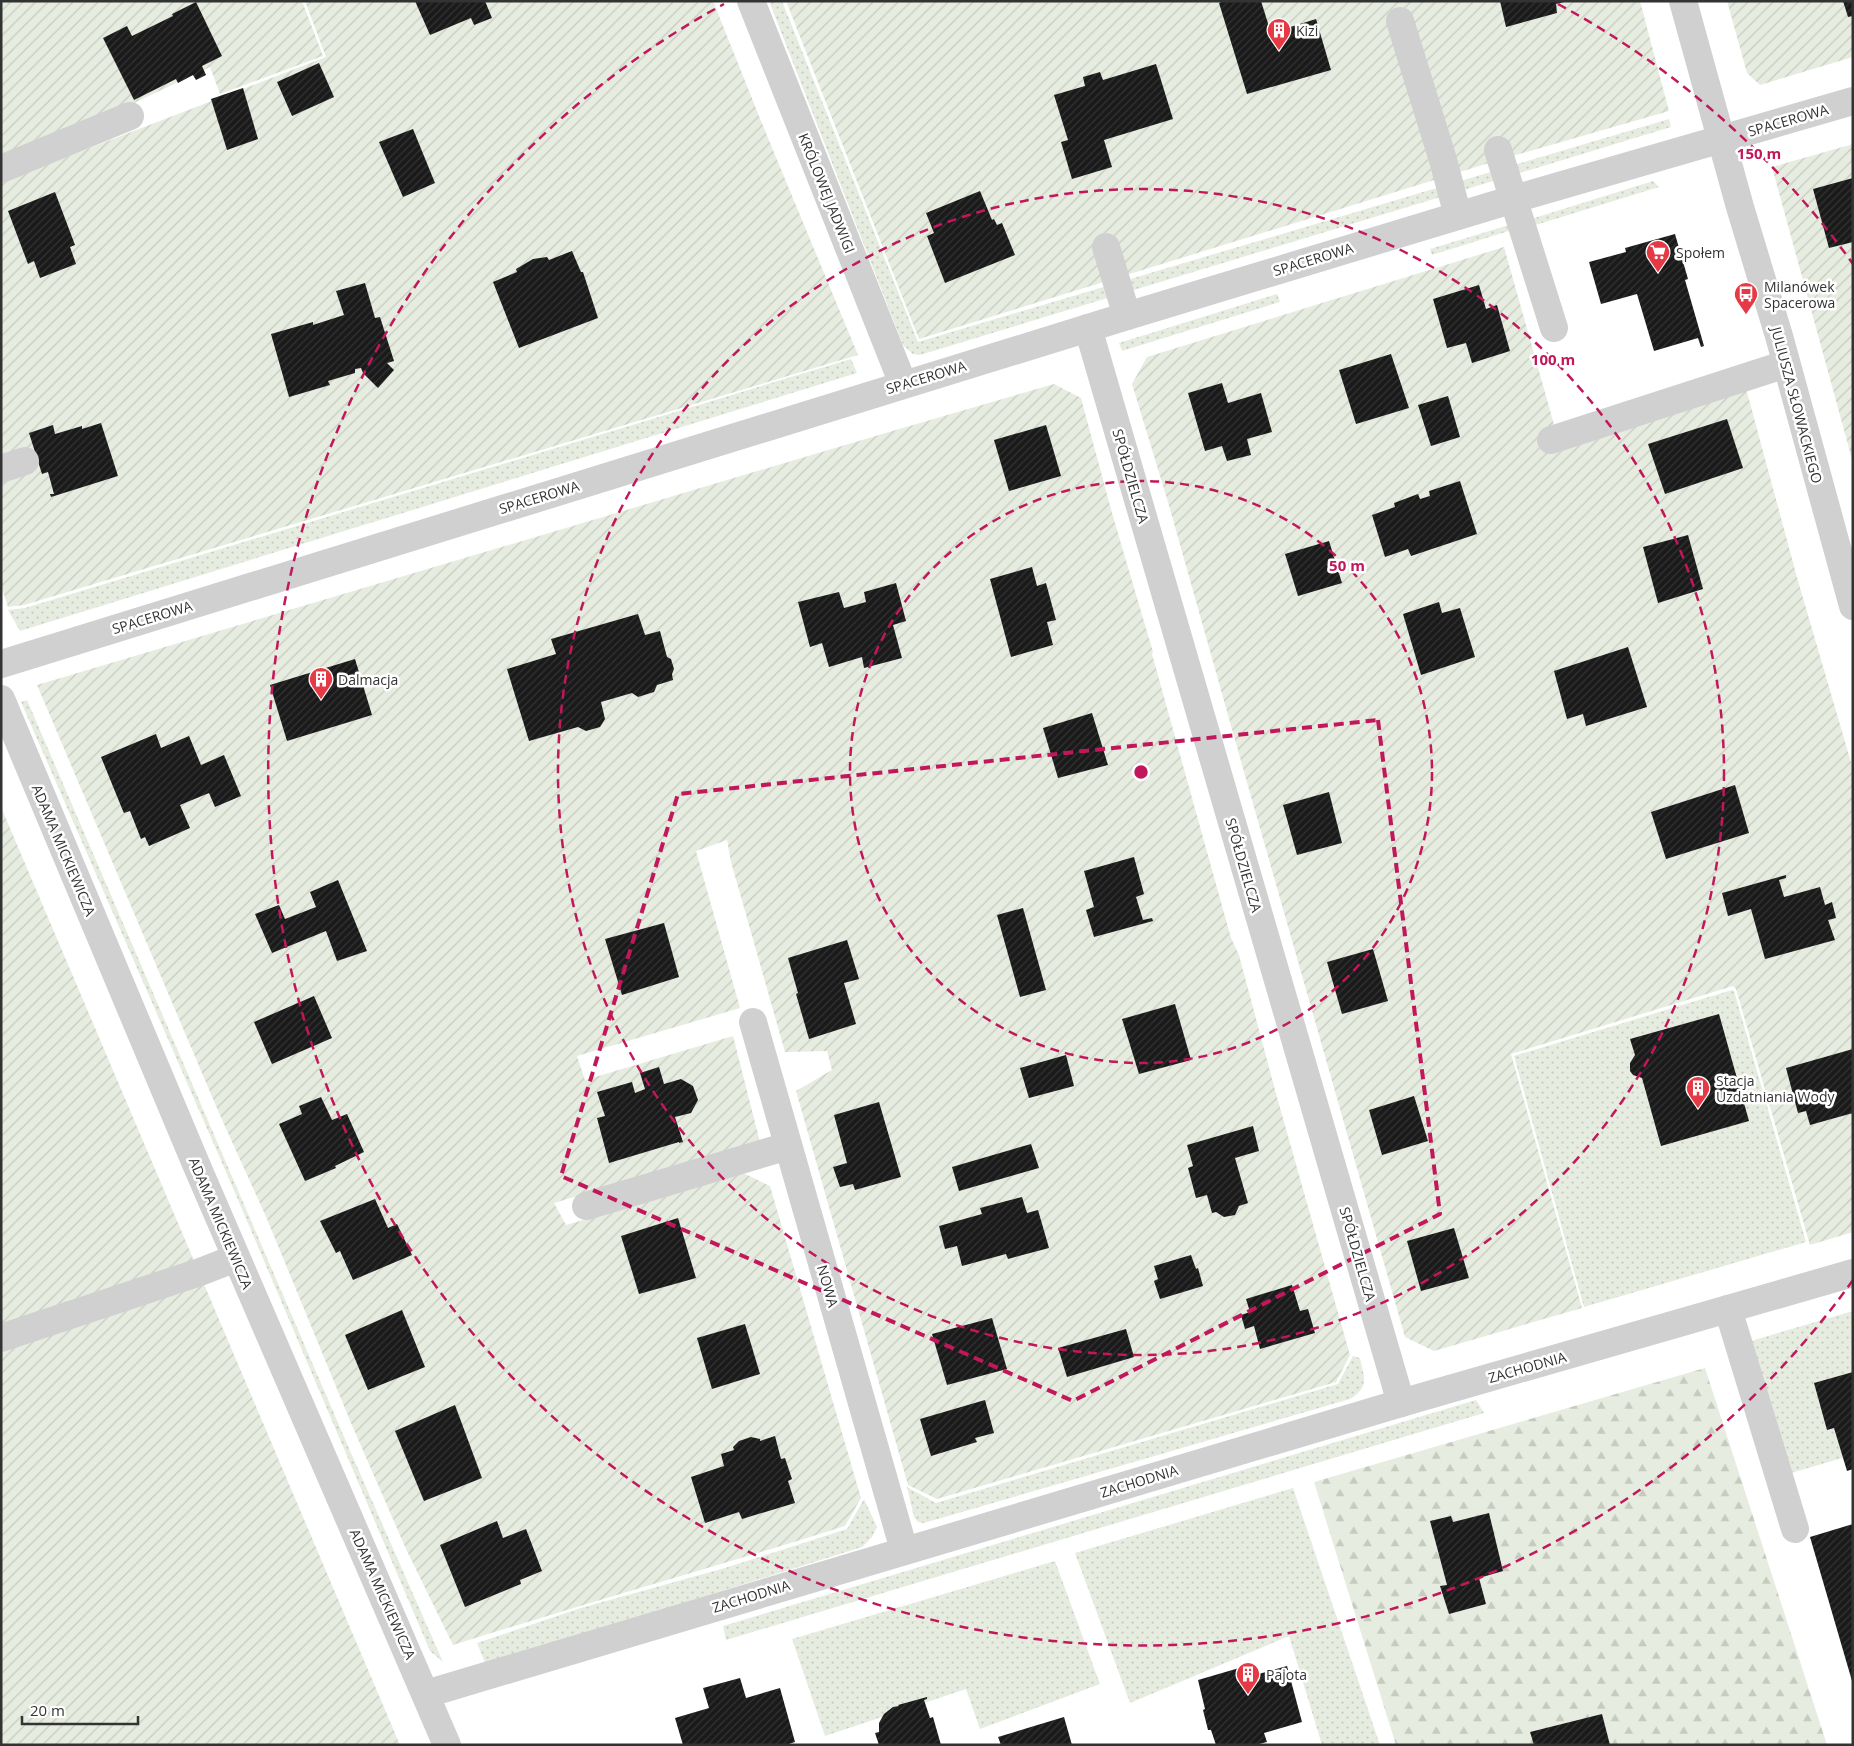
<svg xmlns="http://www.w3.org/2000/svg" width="1854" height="1746" viewBox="0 0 1854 1746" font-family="'Open Sans',sans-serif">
<defs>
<pattern id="grass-dots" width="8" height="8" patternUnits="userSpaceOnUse" patternTransform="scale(1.25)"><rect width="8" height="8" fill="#e6ecdf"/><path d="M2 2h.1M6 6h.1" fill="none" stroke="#c6cbc0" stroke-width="1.8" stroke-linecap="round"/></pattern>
<pattern id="forest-firs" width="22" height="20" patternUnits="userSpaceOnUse" patternTransform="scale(1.25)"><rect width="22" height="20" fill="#e6ecdf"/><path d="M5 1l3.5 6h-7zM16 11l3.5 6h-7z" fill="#c6cbc0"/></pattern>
<pattern id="garden-furrows" width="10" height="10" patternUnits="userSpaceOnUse" patternTransform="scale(1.25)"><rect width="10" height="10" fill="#e6ecdf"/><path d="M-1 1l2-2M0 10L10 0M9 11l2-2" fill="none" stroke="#c6cbc0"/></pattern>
<pattern id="building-hatch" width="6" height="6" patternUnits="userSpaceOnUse" patternTransform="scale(1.25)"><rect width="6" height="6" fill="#1a1a1a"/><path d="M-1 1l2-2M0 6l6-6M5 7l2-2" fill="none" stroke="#333"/></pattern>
</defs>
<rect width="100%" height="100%" fill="#fff"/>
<g fill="url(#grass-dots)">
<path d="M769,1H782L918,342L1669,119L1671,127L920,355L913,354L903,345Z"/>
<path d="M1653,181L1659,187L1529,227L1528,220Z"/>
<path d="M1509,225L1515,229L1432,255L1430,249Z"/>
<path d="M1277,294L1280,302L1122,351L1119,343Z"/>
<path d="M851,359L857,373L20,631L8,610L25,608Z"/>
<path d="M27,700L351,1453L443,1662L430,1651L236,1195L21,702Z"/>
<path d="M1732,990L1734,991L1806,1242L1584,1307L1514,1056Z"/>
<path d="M1853,1311V1469L1849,1456L1791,1473L1751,1341Z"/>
<path d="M1353,1356L1360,1358C1364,1378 1370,1386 1350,1399L924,1523L918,1522L914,1517L907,1487L936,1503L1338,1384Z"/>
<path d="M1476,1400L1484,1413L726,1640L723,1626Z"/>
<path d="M1293,1488L1380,1745H1322L1289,1636L1130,1703L1075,1553Z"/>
<path d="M864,1499L877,1527L872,1537L862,1547L486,1665L477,1643L581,1608L725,1568L847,1529Z"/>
<path d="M1055,1561L1100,1684L980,1729L966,1689L825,1736L792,1639Z"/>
</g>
<path fill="url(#forest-firs)" d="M1705,1368L1827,1745H1396L1314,1482Z"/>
<g fill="url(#garden-furrows)">
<path d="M1,1H302L323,56L220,94L210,67L132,104L1,154Z"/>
<path d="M305,1H713L761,121L858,355L24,605L8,607L1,585V182L326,57Z"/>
<path d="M786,1H1640L1669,111L1502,159L919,339Z"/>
<path d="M1727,1H1853V57L1760,85L1747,73Z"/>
<path d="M1853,144V463L1772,167Z"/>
<path d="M1504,247L1555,428L1740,366L1798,581L1853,769V1232L1810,1245L1736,989L1733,986L1511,1054L1582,1308L1434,1351L1405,1337L1248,786L1168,502L1132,384L1147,357Z"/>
<path d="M1054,384L1081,398L1112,513L1153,652L1152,654L1231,938L1239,955L1275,1090L1350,1355L1336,1382L937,1499L908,1485L796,1091L832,1070L827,1051L785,1052L731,862L727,840L696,851L740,1008L577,1056L585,1080L733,1036L760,1142L554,1203L566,1225L743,1173L770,1186L861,1498L845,1526C715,1567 583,1604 453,1645L406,1549L351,1423L267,1219L219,1113L37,685L889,432Z"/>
<path d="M1,807L400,1745H1Z"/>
</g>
<g fill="url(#building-hatch)">
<path d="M415,1H485L492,18L474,25L471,18L430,35Z"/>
<path d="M1223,1H1261L1271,33L1316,19L1331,70L1247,94L1219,3Z"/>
<path d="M1500,1H1564V2L1556,4L1557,13L1506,27Z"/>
<path d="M1843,1H1853V16L1848,17Z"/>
<path d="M196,2L222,56L202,66L206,75L196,80L193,75L178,83L176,79L134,100L103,38L127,26L132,36L173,16L172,14Z"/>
<path d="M319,63L334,97L292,116L277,82Z"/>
<path d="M1156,64L1173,119L1104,140L1112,167L1072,179L1061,142L1068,140L1054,95L1085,86L1083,77L1100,72L1103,80Z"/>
<path d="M243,88L258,139L227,150L211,99Z"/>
<path d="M413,129L435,183L403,197L379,142Z"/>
<path d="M1853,178V242L1829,248L1813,189Z"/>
<path d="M980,191L992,220L994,219L997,225L1002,223L1015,255L945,283L927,236L934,233L926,213Z"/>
<path d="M55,192L75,245L70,247L76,264L40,278L34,261L28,264L8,211Z"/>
<path d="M1675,234L1688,279L1685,280L1704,346L1701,347L1698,338L1654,351L1637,294L1601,304L1589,262L1626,252L1625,248Z"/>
<path d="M572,251L581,272H583L598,318L519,348L493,282L517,272L516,269L533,259L547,257L549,260Z"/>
<path d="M365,283L375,318L380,317L394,361L387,363L394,370L378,388L363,373L361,368L355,369V373L328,381L330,385L289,397L271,334L313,322V325L344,315L336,291Z"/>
<path d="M1479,285L1486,309L1497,305L1510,351L1472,363L1466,343L1447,348L1433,299Z"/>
<path d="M1391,354L1409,408L1356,424L1339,370Z"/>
<path d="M1222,383L1228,403L1261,393L1272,432L1247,439L1251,455L1227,461L1222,446L1205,451L1188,393Z"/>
<path d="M1448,396L1460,437L1431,446L1418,405Z"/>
<path d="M1727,419L1743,468L1665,494L1648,444Z"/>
<path d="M101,423L118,476L51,497L50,494H54L48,472L42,474L29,433L53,425L55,434L82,426V429Z"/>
<path d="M1046,425L1061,476L1009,491L994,440Z"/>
<path d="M1460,481L1477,534L1411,556L1408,549L1385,557L1372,515L1395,507L1394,503L1418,494L1420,499L1430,496L1429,491Z"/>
<path d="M1688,535L1703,589L1658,603L1643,547Z"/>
<path d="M1329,541L1342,583L1298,596L1285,554Z"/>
<path d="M1032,567L1037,586L1046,583L1056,620L1047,622L1053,645L1011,657L990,579Z"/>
<path d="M896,583L906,621L893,625L902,658L864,668L862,657L829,667L822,643L810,647L798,602L839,592L844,608L866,602L864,592Z"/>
<path d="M1439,602L1442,613L1460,608L1475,657L1421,675L1403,614Z"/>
<path d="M638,614L645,635L660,631L667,657L671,659L674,669L672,674L673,680L657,685L654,692L638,697L632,693L601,702L605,719L600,727L586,731L578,727L529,741L507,669L556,654L551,639Z"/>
<path d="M1628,647L1647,707L1586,726L1583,714L1567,719L1554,671Z"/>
<path d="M355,659L372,715L287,741L270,685Z"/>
<path d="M1092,713L1108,765L1058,778L1043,728Z"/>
<path d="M156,734L161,748L189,736L201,765L224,755L241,796L215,807L209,793L180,805L190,828L149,846L145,837L141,839L130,811L124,813L123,811L101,757Z"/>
<path d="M1735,785L1749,833L1666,859L1651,812Z"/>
<path d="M1329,792L1342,843L1297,855L1283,805Z"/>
<path d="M1134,857L1144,894L1136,897L1143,920L1152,918L1153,921L1094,937L1086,910L1094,907L1084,871Z"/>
<path d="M1786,875V878L1779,880L1784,897L1820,887L1825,905L1832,902L1836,918L1828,920L1835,940L1765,959L1751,909L1728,916L1722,893Z"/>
<path d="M338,880L367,951L337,961L326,931L272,953L255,914L279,905L285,919L316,907L310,892Z"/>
<path d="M1023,908L1046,990L1020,997L997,915Z"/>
<path d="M664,923L679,977L622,995L605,939Z"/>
<path d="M847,940L859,979L844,983L856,1024L809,1039L796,994L798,993L788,958Z"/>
<path d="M1373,949L1388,1001L1342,1014L1327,962Z"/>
<path d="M314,996L332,1038L272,1064L254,1022Z"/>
<path d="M1175,1004L1191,1060L1139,1074L1122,1019Z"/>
<path d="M1719,1014L1749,1121L1661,1146L1642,1078L1633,1075L1630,1071V1063L1635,1055L1630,1039Z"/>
<path d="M1853,1049V1113L1810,1125L1806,1111L1798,1113L1786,1068Z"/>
<path d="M1066,1055L1074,1086L1029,1098L1020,1068Z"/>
<path d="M659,1067L664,1084L681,1079L693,1086L698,1100L691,1113L675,1117L683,1142L679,1143V1142L609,1163L597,1118L605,1116L597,1092L632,1082L635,1093L645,1089L640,1073Z"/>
<path d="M1414,1096L1428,1141L1382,1155L1369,1110Z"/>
<path d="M321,1097L332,1120L347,1114L364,1152L335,1166L336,1168L305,1181L279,1124L302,1114L299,1106Z"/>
<path d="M879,1102L901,1177L855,1190L853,1184L840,1187L833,1167L847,1163L834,1115Z"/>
<path d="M1253,1126L1259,1151L1235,1158L1248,1203L1239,1206L1235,1215L1224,1217L1216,1212L1212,1213L1207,1195L1196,1198L1188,1168L1193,1166L1187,1145Z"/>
<path d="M1031,1144L1039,1168L959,1191L952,1167Z"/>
<path d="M1022,1197L1027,1213L1038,1210L1049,1248L1008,1259L1006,1254L962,1266L957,1246L945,1249L939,1226L982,1214L980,1208Z"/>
<path d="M375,1199L388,1228L397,1224L412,1255L353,1280L340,1251L336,1253L320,1221Z"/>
<path d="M678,1218L696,1278L639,1294L621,1236Z"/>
<path d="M1454,1228L1469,1278L1421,1291L1407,1241Z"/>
<path d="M1191,1255L1196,1269L1198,1268L1203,1286L1160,1299L1154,1281L1158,1279L1154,1266Z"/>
<path d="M1292,1285L1300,1311L1308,1309L1315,1333L1260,1349L1254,1326L1245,1329L1241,1315L1250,1312L1246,1299Z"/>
<path d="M402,1310L425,1367L368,1390L345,1335Z"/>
<path d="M992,1318L1007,1369L947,1385L932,1334Z"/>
<path d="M745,1324L760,1374L712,1389L697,1338Z"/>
<path d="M1126,1329L1134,1357L1067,1377L1058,1348Z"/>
<path d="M1853,1372V1469L1847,1471L1834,1428L1827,1430L1814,1383Z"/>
<path d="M985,1400L994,1433L975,1438L977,1442L931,1456L920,1419Z"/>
<path d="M455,1405L482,1478L424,1501L395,1431Z"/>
<path d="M775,1436L781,1459L785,1458L792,1479L788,1481L795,1503L742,1519L739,1512L705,1523L691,1477L724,1466L721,1454L734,1450L733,1447L739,1441L751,1437L760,1439V1441Z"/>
<path d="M1489,1513L1503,1571L1479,1578L1486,1604L1449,1614L1440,1586L1447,1585L1430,1521L1451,1516L1453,1522Z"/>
<path d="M497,1521L503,1538L526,1529L542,1571L520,1580L521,1584L465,1607L440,1545Z"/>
<path d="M1853,1524V1681H1852L1810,1537Z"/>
<path d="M1246,1666L1248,1677L1287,1666L1302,1722L1264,1733L1267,1742L1255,1745H1216L1211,1730H1208L1203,1710L1205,1709L1198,1680Z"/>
<path d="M740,1678L746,1698L780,1688L795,1742L786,1745H683L675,1718L709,1708L703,1688Z"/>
<path d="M927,1697V1699L924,1700L930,1718L933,1717L941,1745H879L875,1733L879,1732V1723L884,1714L893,1707L899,1706L898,1705Z"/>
<path d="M1602,1714L1610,1745H1534L1530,1732Z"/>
<path d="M1064,1717L1072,1745H1001L998,1737Z"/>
</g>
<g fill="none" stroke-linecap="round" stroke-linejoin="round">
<g stroke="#d0d0d0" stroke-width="28">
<path d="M751,1L903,384"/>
<path d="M1683,1L1740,207L1779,336L1853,606"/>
<path d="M1400,21L1443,160L1458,216"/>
<path d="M1498,150L1554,328"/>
<path d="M1,169L130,116"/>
<path d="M1106,247L1127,316"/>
<path d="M1088,328L1401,1403"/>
<path d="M1551,440L1786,364"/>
<path d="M1,469L25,461"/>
<path d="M1,664L1127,316L1514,199L1853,101"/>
<path d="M1,699L196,1164L447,1745"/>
<path d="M753,1022L904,1550"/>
<path d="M586,1206L788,1146"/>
<path d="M1728,1309L1795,1529"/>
<path d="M1,1338L200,1272L236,1258"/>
<path d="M426,1694L1401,1403L1853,1273"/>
</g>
</g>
<path fill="none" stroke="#c2185b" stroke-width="4" stroke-dasharray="10 6" stroke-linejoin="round" d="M1378,720L1440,1214L1073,1401L561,1176L678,794Z"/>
<g fill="none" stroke="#c2185b" stroke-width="2.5" stroke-dasharray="9 6">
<circle cx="1141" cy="772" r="291"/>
<circle cx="1141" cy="772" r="583"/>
<path d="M1853 1280A874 874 0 1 1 724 4M1558 4A874 874 0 0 1 1853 264"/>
</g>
<defs>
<g id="building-pin" transform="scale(1.25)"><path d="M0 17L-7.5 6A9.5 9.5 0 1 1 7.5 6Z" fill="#e63946" stroke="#fff"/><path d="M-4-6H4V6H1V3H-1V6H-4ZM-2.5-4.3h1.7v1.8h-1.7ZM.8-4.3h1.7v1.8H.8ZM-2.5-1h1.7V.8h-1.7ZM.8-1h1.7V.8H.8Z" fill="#fff"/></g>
<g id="supermarket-pin" transform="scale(1.25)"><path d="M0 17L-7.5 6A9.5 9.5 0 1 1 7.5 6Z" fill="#e63946" stroke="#fff"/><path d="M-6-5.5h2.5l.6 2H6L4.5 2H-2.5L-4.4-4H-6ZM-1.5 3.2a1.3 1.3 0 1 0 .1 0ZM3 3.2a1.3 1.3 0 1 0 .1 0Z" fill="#fff"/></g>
<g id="bus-pin" transform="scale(1.25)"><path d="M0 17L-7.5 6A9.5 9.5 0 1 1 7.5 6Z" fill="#e63946" stroke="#fff"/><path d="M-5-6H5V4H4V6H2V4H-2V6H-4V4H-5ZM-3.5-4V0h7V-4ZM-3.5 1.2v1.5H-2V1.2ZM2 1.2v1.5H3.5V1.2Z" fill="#fff"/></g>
</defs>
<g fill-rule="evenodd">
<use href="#building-pin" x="1279" y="30"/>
<use href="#supermarket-pin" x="1658" y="252"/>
<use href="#bus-pin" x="1746" y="294"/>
<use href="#building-pin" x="321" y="679"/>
<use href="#building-pin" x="1698" y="1088"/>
<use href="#building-pin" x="1248" y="1674"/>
</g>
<g text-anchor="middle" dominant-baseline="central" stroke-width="5" stroke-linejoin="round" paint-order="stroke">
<g font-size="14" fill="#333" stroke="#fff" text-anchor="start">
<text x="1296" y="30">Kizi</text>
<text x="1676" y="252">Społem</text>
<text x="1764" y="286">Milanówek<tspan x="1764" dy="16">Spacerowa</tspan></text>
<text x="338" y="679">Dalmacja</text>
<text x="1716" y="1080">Stacja<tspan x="1716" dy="16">Uzdatniania Wody</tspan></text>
<text x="1266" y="1674">Pajota</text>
</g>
<g font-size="14" fill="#333" stroke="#fff">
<text transform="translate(1788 120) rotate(-16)">SPACEROWA</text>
<text transform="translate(827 193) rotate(68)">KRÓLOWEJ JADWIGI</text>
<text transform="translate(1313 259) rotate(-17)">SPACEROWA</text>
<text transform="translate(926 377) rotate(-17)">SPACEROWA</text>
<text transform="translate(1797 405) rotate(75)">JULIUSZA SŁOWACKIEGO</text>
<text transform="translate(1131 476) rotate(74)">SPÓŁDZIELCZA</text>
<text transform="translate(539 497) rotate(-17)">SPACEROWA</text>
<text transform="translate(152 617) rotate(-17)">SPACEROWA</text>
<text transform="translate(64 850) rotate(67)">ADAMA MICKIEWICZA</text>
<text transform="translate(1244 865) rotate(74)">SPÓŁDZIELCZA</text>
<text transform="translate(221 1223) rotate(67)">ADAMA MICKIEWICZA</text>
<text transform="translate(1358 1254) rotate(74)">SPÓŁDZIELCZA</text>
<text transform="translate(828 1286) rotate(74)">NOWA</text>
<text transform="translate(1527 1367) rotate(-16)">ZACHODNIA</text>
<text transform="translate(1139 1481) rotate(-17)">ZACHODNIA</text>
<text transform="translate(383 1594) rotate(66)">ADAMA MICKIEWICZA</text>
<text transform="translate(751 1596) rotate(-17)">ZACHODNIA</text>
</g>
</g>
<circle cx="1141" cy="772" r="8" fill="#c2185b" stroke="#fff" stroke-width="2.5"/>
<g font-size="15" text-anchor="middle" font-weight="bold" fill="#c2185b" stroke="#fff" stroke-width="5" stroke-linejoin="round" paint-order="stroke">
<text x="1759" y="159">150 m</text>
<text x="1553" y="365">100 m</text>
<text x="1347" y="571">50 m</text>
</g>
<rect width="1854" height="1746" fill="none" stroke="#333333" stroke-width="5"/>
<path d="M22 1716v8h116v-8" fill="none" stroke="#333333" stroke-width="2.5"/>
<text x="30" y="1716" font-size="15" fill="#333333" stroke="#ffffff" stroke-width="4" paint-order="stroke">20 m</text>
</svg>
